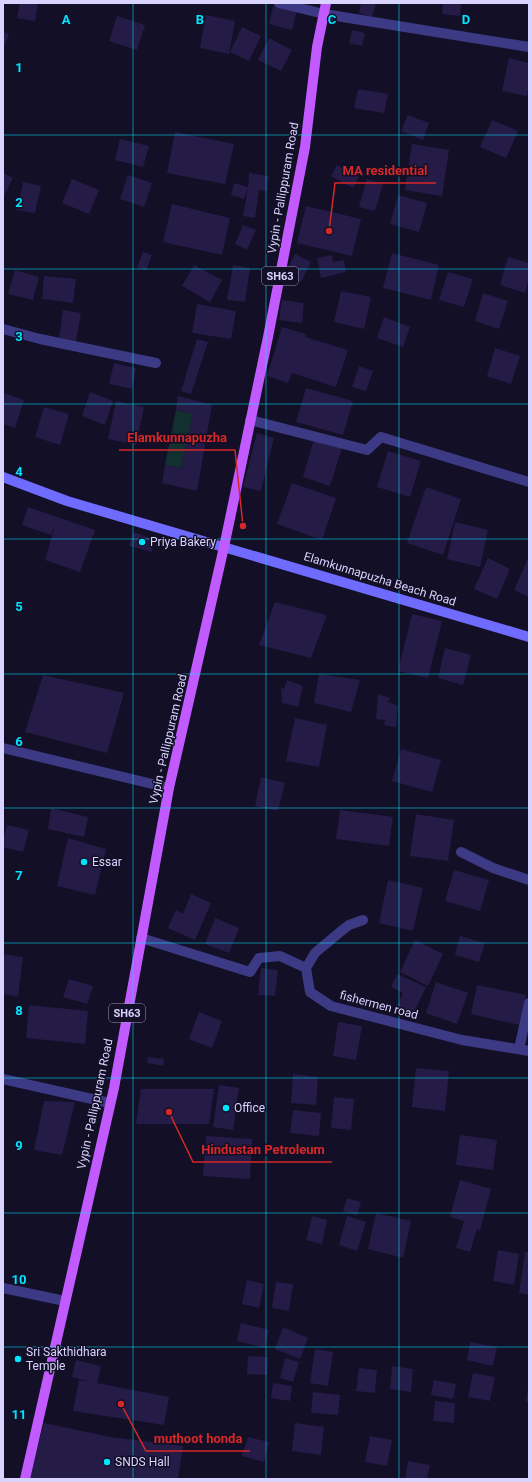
<svg xmlns="http://www.w3.org/2000/svg" width="532" height="1482" viewBox="0 0 532 1482" font-family="Roboto,sans-serif">
<rect width="100%" height="100%" fill="#130f26"/>
<path fill="#12302f" d="M176,410L193,414L181,468L165,465Z"/>
<g fill="#241b47">
<path d="M20,3H38L35,21L17,18Z"/>
<path d="M274,3L297,10L292,30L269,24Z"/>
<path d="M361,3L376,4L372,17L359,13Z"/>
<path d="M443,3H461L460,16L442,14Z"/>
<path d="M206,15L235,21L229,54L200,48Z"/>
<path d="M117,16L145,25L137,50L109,41Z"/>
<path d="M242,27L261,36L249,61L230,52Z"/>
<path d="M352,30L365,33L362,46L349,43Z"/>
<path d="M3,32L9,34L3,49Z"/>
<path d="M269,38L292,50L281,71L258,60Z"/>
<path d="M509,58L529,63V85L527,96L502,91Z"/>
<path d="M358,89L388,94L384,113L354,108Z"/>
<path d="M408,115L429,123L423,140L401,131Z"/>
<path d="M492,120L518,131L506,158L480,147Z"/>
<path d="M175,132L234,144L225,184L167,173Z"/>
<path d="M120,139L149,146L143,167L115,160Z"/>
<path d="M412,144L449,150L442,196L405,190Z"/>
<path d="M337,165L359,177L353,188L331,176Z"/>
<path d="M3,173L13,178L3,198Z"/>
<path d="M249,173L269,176L267,191L259,190L255,218L243,216L248,187L244,199L231,195L234,183L248,187Z"/>
<path d="M128,175L152,183L144,207L120,199Z"/>
<path d="M72,179L99,190L89,214L62,203Z"/>
<path d="M367,179L383,184L375,211L359,207Z"/>
<path d="M23,182L41,186L35,213L17,210Z"/>
<path d="M398,195L427,203L419,232L390,224Z"/>
<path d="M172,204L230,218L222,255L163,242Z"/>
<path d="M306,206L361,219L352,256L297,243Z"/>
<path d="M243,225L256,230L247,250L235,244Z"/>
<path d="M143,252L152,255L146,271L137,267Z"/>
<path d="M392,253L439,265L431,300L383,288Z"/>
<path d="M295,254L311,262L301,282L285,274Z"/>
<path d="M332,255L333,262L344,260L346,272L321,278L317,258Z"/>
<path d="M508,257L529,263V279L525,293L500,285Z"/>
<path d="M194,265L222,280L210,302L182,286Z"/>
<path d="M233,265L250,268L245,302L227,300Z"/>
<path d="M15,270L39,277L33,300L8,294Z"/>
<path d="M448,272L473,279L464,307L439,300Z"/>
<path d="M44,276L76,279L73,303L42,299Z"/>
<path d="M341,291L371,297L364,329L334,322Z"/>
<path d="M483,293L508,301L499,329L475,321Z"/>
<path d="M282,300L304,303L302,323L279,320Z"/>
<path d="M197,304L236,311L231,339L192,333Z"/>
<path d="M63,310L81,313L76,341L59,338Z"/>
<path d="M384,317L410,327L403,347L377,338Z"/>
<path d="M282,327L306,334L305,337L348,350L336,387L292,373L288,383L267,376Z"/>
<path d="M197,339L208,342L191,394L181,391Z"/>
<path d="M495,348L520,356L511,384L487,376Z"/>
<path d="M114,363L136,368L132,389L109,384Z"/>
<path d="M359,366L373,371L366,391L352,387Z"/>
<path d="M306,388L353,401L343,435L296,422Z"/>
<path d="M90,392L113,401L105,425L82,416Z"/>
<path d="M3,393L24,400L15,428L3,424Z"/>
<path d="M178,396L212,405L197,491L162,483L165,465L181,468L193,414L176,410Z"/>
<path d="M116,401L144,407L136,445L108,439Z"/>
<path d="M44,407L69,414L60,445L35,437Z"/>
<path d="M257,433L274,438L261,491L243,487Z"/>
<path d="M314,439L342,448L330,486L303,477Z"/>
<path d="M388,451L421,461L410,497L377,487Z"/>
<path d="M292,483L336,498L322,540L277,524Z"/>
<path d="M426,487L461,499L443,555L407,543Z"/>
<path d="M28,507L95,530L80,572L45,560L55,525L51,535L22,525Z"/>
<path d="M455,522L488,530L480,567L447,559Z"/>
<path d="M133,532L153,539L152,552L129,546Z"/>
<path d="M529,556V597L514,590Z"/>
<path d="M488,558L510,569L497,599L474,589Z"/>
<path d="M275,602L327,615L311,658L259,645Z"/>
<path d="M412,614L442,621L428,678L398,671Z"/>
<path d="M445,648L471,655L463,685L438,678Z"/>
<path d="M319,674L360,680L351,712L314,703Z"/>
<path d="M43,675L124,693L107,753L25,732Z"/>
<path d="M287,680L303,686L298,707L282,703L281,687L284,689Z"/>
<path d="M378,694L390,698L388,702L398,706L396,727L384,725L385,720L376,719Z"/>
<path d="M295,718L327,725L319,767L286,761Z"/>
<path d="M401,749L441,760L432,792L392,781Z"/>
<path d="M261,777L285,783L278,811L255,806Z"/>
<path d="M51,808L88,817L84,837L48,829Z"/>
<path d="M340,810L393,817L389,846L336,839Z"/>
<path d="M416,814L454,820L448,861L410,856Z"/>
<path d="M7,825L29,830L23,852L3,847V840Z"/>
<path d="M68,838L106,849L95,895L57,886Z"/>
<path d="M454,870L489,880L480,911L445,901Z"/>
<path d="M388,880L423,888L413,931L379,923Z"/>
<path d="M191,894L211,903L195,940L168,928L176,910L183,914Z"/>
<path d="M215,918L239,928L229,953L205,944Z"/>
<path d="M460,936L485,943L479,962L455,955Z"/>
<path d="M415,940L443,954L428,986L400,972Z"/>
<path d="M3,954L23,957L18,997L3,994Z"/>
<path d="M261,968L278,970L275,996L258,995Z"/>
<path d="M397,974L426,987L413,1014L397,1006L403,993L391,987Z"/>
<path d="M69,979L93,986L87,1004L63,997Z"/>
<path d="M436,982L468,993L457,1024L426,1013Z"/>
<path d="M477,985L526,995L519,1025L471,1014Z"/>
<path d="M29,1005L88,1011L85,1044L26,1038Z"/>
<path d="M199,1012L222,1021L212,1048L189,1039Z"/>
<path d="M338,1022L362,1026L356,1060L333,1056Z"/>
<path d="M148,1057L164,1059L163,1066L147,1063Z"/>
<path d="M416,1068L449,1071L445,1111L412,1107Z"/>
<path d="M293,1074L318,1077L316,1105L291,1103Z"/>
<path d="M219,1085L239,1088L233,1130L213,1127Z"/>
<path d="M141,1089H214L209,1124H136Z"/>
<path d="M334,1097L354,1099L351,1130L331,1128Z"/>
<path d="M44,1101L75,1102L62,1155L34,1150Z"/>
<path d="M293,1110L321,1113L319,1136L290,1133Z"/>
<path d="M460,1135L497,1140L493,1170L456,1165Z"/>
<path d="M206,1136L252,1139L250,1179L203,1176Z"/>
<path d="M460,1180L491,1189L480,1230L477,1229L470,1252L456,1248L464,1221L450,1217Z"/>
<path d="M347,1198L361,1202L357,1215L343,1211Z"/>
<path d="M376,1213L411,1221L403,1258L368,1249Z"/>
<path d="M312,1216L327,1220L322,1244L306,1240Z"/>
<path d="M347,1216L366,1222L357,1251L339,1245Z"/>
<path d="M498,1250L519,1254L514,1285L493,1281Z"/>
<path d="M525,1252H529V1295L519,1293Z"/>
<path d="M247,1280L264,1284L259,1308L242,1304Z"/>
<path d="M276,1282L293,1284L289,1311L272,1308Z"/>
<path d="M241,1323L269,1330L265,1348L237,1341Z"/>
<path d="M283,1327L308,1338L300,1359L275,1349Z"/>
<path d="M470,1342L497,1347L493,1366L467,1360Z"/>
<path d="M315,1349L333,1352L328,1386L310,1383Z"/>
<path d="M248,1356L268,1357L267,1375L247,1374Z"/>
<path d="M285,1358L299,1362L293,1382L280,1378Z"/>
<path d="M76,1360L101,1366L97,1383L169,1397L164,1425L73,1411L79,1380L91,1382L72,1377Z"/>
<path d="M392,1366L413,1369L411,1392L390,1389Z"/>
<path d="M359,1368L377,1370L375,1393L356,1391Z"/>
<path d="M473,1373L495,1377L490,1401L468,1397Z"/>
<path d="M434,1380L456,1384L453,1399L431,1395Z"/>
<path d="M273,1383L292,1386L290,1401L271,1398Z"/>
<path d="M528,1388H529V1403L526,1402Z"/>
<path d="M313,1392L340,1395L338,1415L311,1413Z"/>
<path d="M435,1401L455,1403L454,1423L433,1421Z"/>
<path d="M44,1423L111,1437L183,1446L178,1479H28Z"/>
<path d="M295,1423L324,1427L321,1455L292,1451Z"/>
<path d="M370,1436L392,1440L387,1466L365,1462Z"/>
<path d="M248,1437L269,1442L264,1462L242,1456Z"/>
<path d="M408,1461L430,1465L427,1479H405Z"/>
</g>
<g fill="none" stroke-linecap="round" stroke-linejoin="round">
<g stroke="#3d3a85" stroke-width="10">
<path d="M279,3L324,14L529,47"/>
<path d="M3,329L40,339L156,363"/>
<path d="M250,420L367,450L381,437L529,482"/>
<path d="M3,748L169,788"/>
<path d="M461,852L493,868L529,880"/>
<path d="M141,938L250,972L259,958L280,956L306,968L310,992L331,1006L462,1040L529,1051"/>
<path d="M306,968L315,953L340,932L349,925L363,920"/>
<path d="M519,1049L529,1003"/>
<path d="M3,1079L110,1103"/>
<path d="M3,1288L65,1301"/>
</g>
<path stroke="#6f6bff" stroke-width="10" d="M3,477L67,501L529,637"/>
<path stroke="#c25bff" stroke-width="10" d="M25,1479L114,1088L169,788L224,547L268,337L305,147L317,47L326,3"/>
</g>
<path fill="none" stroke="#00e5ff" stroke-width="1" stroke-opacity="0.55" d="M133,3V1479M266,3V1479M399,3V1479M3,135H529M3,269H529M3,404H529M3,539H529M3,674H529M3,808H529M3,943H529M3,1078H529M3,1213H529M3,1347H529"/>
<g fill="#00e5ff" stroke="#130f26" stroke-width="1.5">
<circle cx="142" cy="542" r="4"/>
<circle cx="84" cy="862" r="4"/>
<circle cx="226" cy="1108" r="4"/>
<circle cx="18" cy="1359" r="4"/>
<circle cx="107" cy="1462" r="4"/>
</g>
<g text-anchor="middle" dominant-baseline="central" stroke-width="3" stroke-linejoin="round" paint-order="stroke">
<g fill="#130f26" stroke="#9e99be" stroke-width="1">
<rect x="262" y="267" width="36" height="18" rx="3"/>
<rect x="109" y="1004" width="36" height="18" rx="3"/>
</g>
<g font-size="11" font-weight="bold" fill="#d9d4ff">
<text x="280" y="276">SH63</text>
<text x="127" y="1013">SH63</text>
</g>
<g font-size="12" fill="#d9d4ff" stroke="#130f26">
<text transform="translate(283 188) rotate(-80)">Vypin - Pallippuram Road</text>
<text transform="translate(380 579) rotate(17)">Elamkunnapuzha Beach Road</text>
<text transform="translate(168 739) rotate(-77)">Vypin - Pallippuram Road</text>
<text transform="translate(379 1005) rotate(15)">fishermen road</text>
<text transform="translate(95 1104) rotate(-78)">Vypin - Pallippuram Road</text>
</g>
<g font-size="12" fill="#d9d4ff" stroke="#130f26" text-anchor="start">
<text x="150" y="542">Priya Bakery</text>
<text x="92" y="862">Essar</text>
<text x="234" y="1108">Office</text>
<text x="26" y="1352">Sri Sakthidhara<tspan x="26" dy="14">Temple</tspan></text>
<text x="115" y="1462">SNDS Hall</text>
</g>
</g>
<g font-size="13" text-anchor="middle" font-weight="bold" fill="#00e5ff" stroke="#130f26" stroke-width="3" stroke-linejoin="round" paint-order="stroke">
<text x="66" y="24">A</text>
<text x="200" y="24">B</text>
<text x="332" y="24">C</text>
<text x="466" y="24">D</text>
<text x="19" y="72">1</text>
<text x="19" y="207">2</text>
<text x="19" y="341">3</text>
<text x="19" y="476">4</text>
<text x="19" y="611">5</text>
<text x="19" y="746">6</text>
<text x="19" y="880">7</text>
<text x="19" y="1015">8</text>
<text x="19" y="1150">9</text>
<text x="19" y="1284">10</text>
<text x="19" y="1419">11</text>
</g>
<path fill="none" stroke="#d62828" stroke-width="1.5" d="M329 231L335 183H436M243 526L235 450H119M169 1112L193 1162H332M121 1404L146 1451H250"/>
<g fill="#d62828" stroke="#130f26" stroke-width="1.5">
<circle cx="329" cy="231" r="4"/>
<circle cx="243" cy="526" r="4"/>
<circle cx="169" cy="1112" r="4"/>
<circle cx="121" cy="1404" r="4"/>
</g>
<g font-size="13" text-anchor="middle" font-weight="bold" fill="#d62828" stroke="#130f26" stroke-width="3" stroke-linejoin="round" paint-order="stroke">
<text x="385" y="175">MA residential</text>
<text x="177" y="442">Elamkunnapuzha</text>
<text x="263" y="1154">Hindustan Petroleum</text>
<text x="198" y="1443">muthoot honda</text>
</g>
<rect width="532" height="1482" fill="none" stroke="#d9d4ff" stroke-width="8"/>
</svg>
